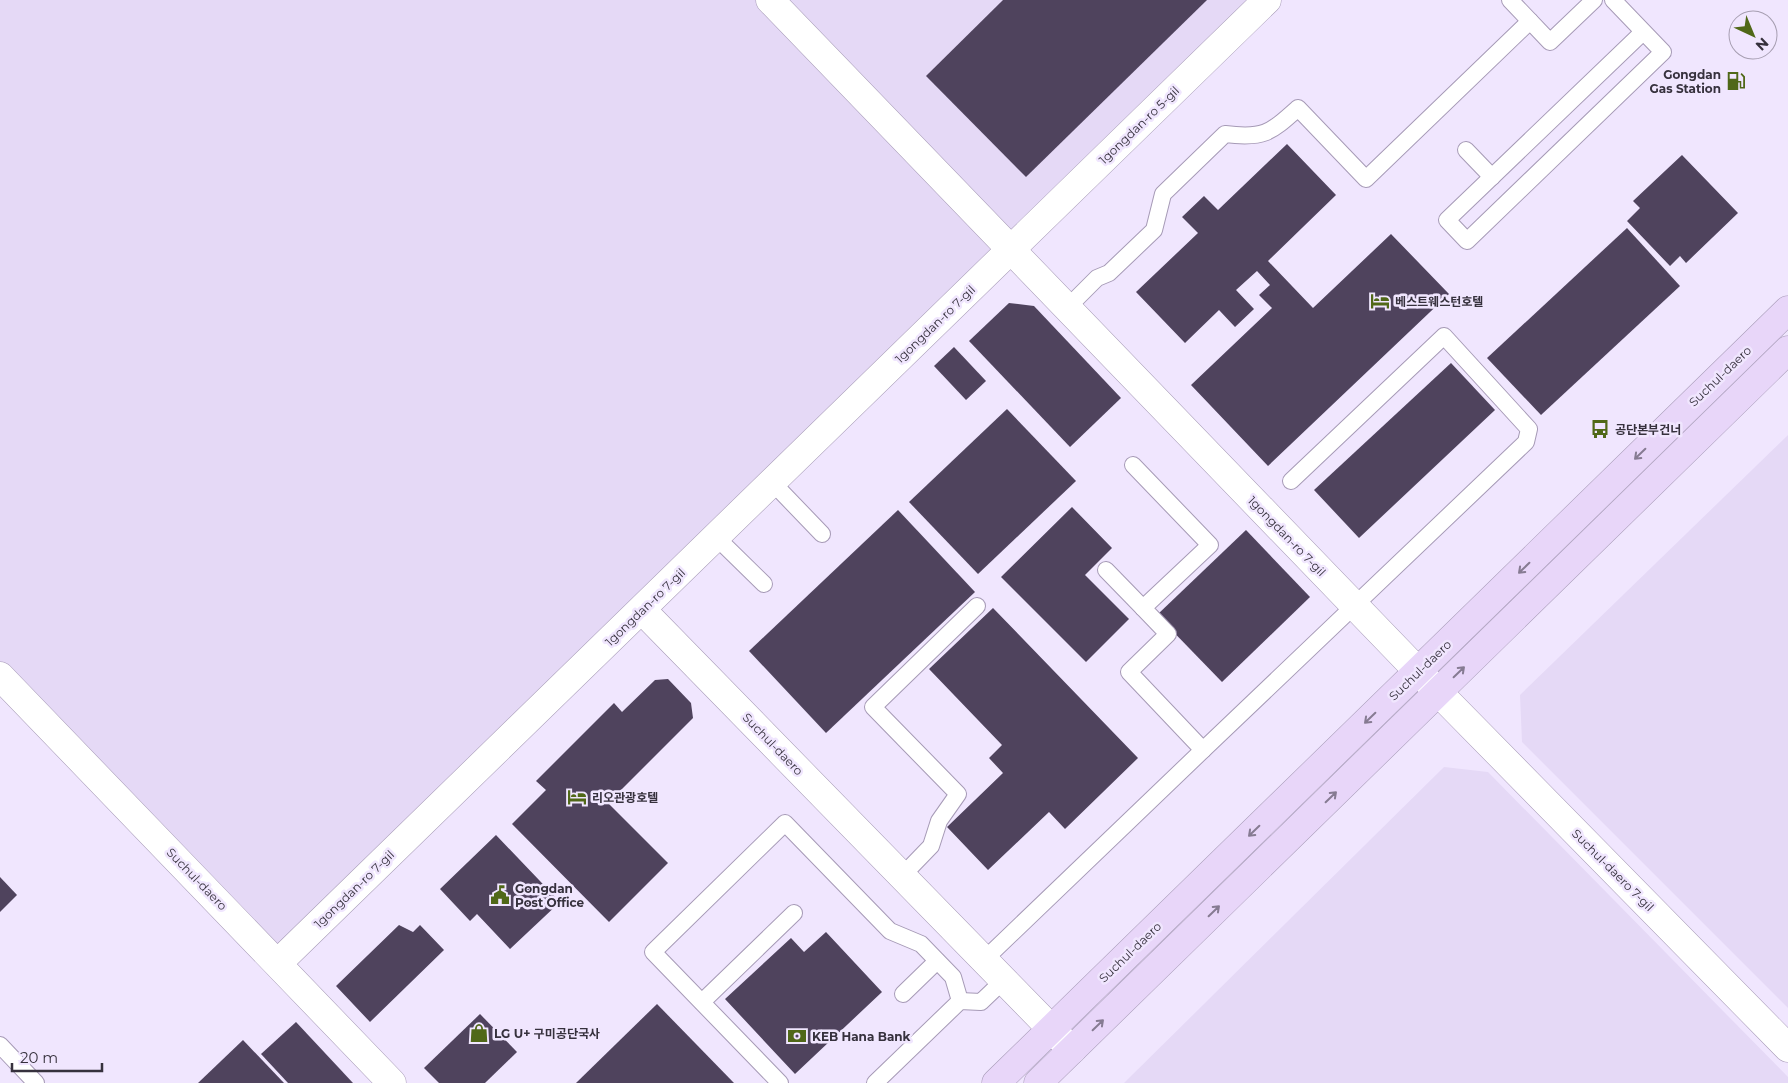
<svg xmlns="http://www.w3.org/2000/svg" width="1788" height="1083" viewBox="0 0 1788 1083" font-family="Montserrat,'Noto Sans KR',sans-serif">
<rect width="100%" height="100%" fill="#f0e6fe"/>
<g fill="#e5d9f6">
<path d="M0,0H1267L278,963L0,676Z"/>
<path d="M1788,435V1008L1522,742L1520,695Z"/>
<path d="M1444,767L1488,772L1788,1077V1083H1124Z"/>
</g>
<g fill="#4f435d">
<path d="M1003,0H1207L1026,177L926,76Z"/>
<path d="M1287,144L1336,195L1268,261L1313,308L1391,234L1449,294L1268,466L1191,385L1272,308L1259,295L1270,285L1257,271L1236,290L1254,309L1235,327L1219,310L1185,343L1136,292L1198,233L1182,217L1204,196L1218,210Z"/>
<path d="M1682,155L1738,213L1686,263L1680,256L1670,266L1627,221L1640,208L1633,201Z"/>
<path d="M1627,228L1680,286L1541,415L1487,358Z"/>
<path d="M1009,303L1034,306L1121,398L1070,447L969,341Z"/>
<path d="M954,347L986,381L966,400L934,366Z"/>
<path d="M1451,363L1495,410L1359,538L1314,490Z"/>
<path d="M1007,409L1076,481L978,574L909,502Z"/>
<path d="M1072,507L1112,548L1085,575L1129,619L1086,662L1001,577Z"/>
<path d="M898,510L975,592L826,733L749,651Z"/>
<path d="M1246,530L1310,597L1222,682L1157,615Z"/>
<path d="M993,608L1138,758L1065,829L1049,812L988,870L947,827L1003,773L989,758L1002,745L929,669Z"/>
<path d="M668,679L691,703L693,718L608,803L668,863L609,922L512,824L546,790L536,781L614,703L622,712L655,680Z"/>
<path d="M496,835L560,902L510,949L477,914L470,921L440,889Z"/>
<path d="M0,877L17,895L0,912Z"/>
<path d="M399,925L413,932L420,925L444,950L370,1022L336,986Z"/>
<path d="M826,932L882,992L795,1074L725,999L791,938L804,952Z"/>
<path d="M657,1004L734,1083H576Z"/>
<path d="M480,1014L517,1052L485,1083H439L424,1068Z"/>
<path d="M296,1022L353,1083H288L261,1054Z"/>
<path d="M243,1040L284,1083H198Z"/>
</g>
<g fill="none" stroke-linecap="round" stroke-linejoin="round">
<g stroke="#a69ab6" stroke-width="18">
<g id="lane">
<path d="M1510,0L1550,42L1594,0"/>
<path d="M1613,0L1663,52L1467,241L1447,220L1643,32"/>
<path d="M1466,150L1492,177"/>
<path d="M1067,308L1097,278L1109,273L1154,230L1163,194L1225,134C1264,139 1270,133 1298,108L1366,179L1530,21"/>
<path d="M1133,465L1210,545L1143,608L1168,634L1129,672L1203,750L1526,442L1529,429L1444,336L1291,481"/>
<path d="M772,482L822,534"/>
<path d="M716,537L764,584"/>
<path d="M1106,570L1143,608"/>
<path d="M902,876L931,846L939,821L958,794L873,707L977,606"/>
<path d="M984,960L1203,750"/>
<path d="M903,994L937,961"/>
<path d="M702,1002L794,913"/>
<path d="M0,1045L36,1083"/>
<path d="M780,1083L653,952L785,823L890,931L921,944L953,977L960,1001"/>
<path d="M875,1083L960,1001L981,1002L1004,980"/>
</g>
</g>
<g stroke="#a69ab6" stroke-width="29">
<g id="street">
<path d="M770,0L1438,692L1788,1048"/>
<path d="M642,610L1072,1050"/>
<path d="M0,676L392,1083"/>
<path d="M278,963L1267,0"/>
</g>
</g>
<g stroke="#a69ab6" stroke-width="29">
<g id="secondary">
<path d="M996,1083L1788,310"/>
<path d="M1038,1083L1788,350"/>
</g>
</g>
<use href="#lane" stroke="#fff" stroke-width="16"/>
<use href="#street" stroke="#fff" stroke-width="28"/>
<use href="#secondary" stroke="#e8d6f9" stroke-width="28"/>
</g>
<defs><path id="oneway-shaft" d="M-6 0H5M1.5-3L5.5 0L1.5 3" fill="none" stroke-width="1.6" stroke-linecap="round" stroke-linejoin="round" transform="scale(1.25)"/></defs>
<g stroke="#867b92">
<use href="#oneway-shaft" transform="translate(1640 454) rotate(136)"/>
<use href="#oneway-shaft" transform="translate(1524 568) rotate(136)"/>
<use href="#oneway-shaft" transform="translate(1459 672) rotate(-44)"/>
<use href="#oneway-shaft" transform="translate(1370 718) rotate(136)"/>
<use href="#oneway-shaft" transform="translate(1331 797) rotate(-44)"/>
<use href="#oneway-shaft" transform="translate(1254 831) rotate(136)"/>
<use href="#oneway-shaft" transform="translate(1214 911) rotate(-44)"/>
<use href="#oneway-shaft" transform="translate(1098 1025) rotate(-44)"/>
</g>
<defs>
<g id="fuel-bare" transform="scale(1.5)"><path d="M-5.5-6h7V0h2V4h1.3V-2.5L3-4.5l.8-.8L6-3V5H2.5V1h-1V6h-7ZM-4.2-4.7v3.2H.2V-4.7Z" fill="#506818" stroke="#f0e6fe" stroke-width="2.5" paint-order="stroke"/></g>
<g id="hotel-bare" transform="scale(1.5)"><path d="M-6-4.5h1.5V1H6V5H4.5V3h-9V5H-6ZM-4 0a1.8 1.8 0 1 1 3.6 0ZM.5 0V-2.5h3Q6-2.5 6 0Z" fill="#506818" stroke="#f0e6fe" stroke-width="2.5" paint-order="stroke"/></g>
<g id="bus-bare" transform="scale(1.5)"><path d="M-5-6H5V4H4V6H2V4H-2V6H-4V4H-5ZM-3.5-4V0h7V-4ZM-3.5 1.2v1.5H-2V1.2ZM2 1.2v1.5H3.5V1.2Z" fill="#506818" stroke="#f0e6fe" stroke-width="2.5" paint-order="stroke"/></g>
<g id="civic-bare" transform="scale(1.5)"><path d="M-.6-6.5H3V-4.5H.6V-3L4-1V1h2V6H-6V1h2V-1L-.6-3ZM-1.2 2.5V6h2.4V2.5Z" fill="#506818" stroke="#f0e6fe" stroke-width="2.5" paint-order="stroke"/></g>
<g id="shop-bare" transform="scale(1.5)"><path d="M-5-2.5h2.3a2.7 3.5 0 0 1 5.4 0H5L5.5 6h-11ZM-1.5-2.5h3a1.5 2.3 0 0 0-3 0Z" fill="#506818" stroke="#f0e6fe" stroke-width="2.5" paint-order="stroke"/></g>
<g id="bank-bare" transform="scale(1.5)"><path d="M-6-4H6V4H-6ZM0-2.3a2.3 2.3 0 1 0 0 4.6a2.3 2.3 0 1 0 0-4.6Z" fill="#506818" stroke="#f0e6fe" stroke-width="2.5" paint-order="stroke"/></g>
</defs>
<g fill-rule="evenodd">
<use href="#fuel-bare" x="1736" y="81"/>
<use href="#hotel-bare" x="1380" y="301"/>
<use href="#bus-bare" x="1600" y="429"/>
<use href="#hotel-bare" x="577" y="797"/>
<use href="#civic-bare" x="500" y="895"/>
<use href="#shop-bare" x="479" y="1033"/>
<use href="#bank-bare" x="797" y="1036"/>
</g>
<g text-anchor="middle" dominant-baseline="central" stroke-width="5" stroke-linejoin="round" paint-order="stroke">
<g font-size="12" font-weight="bold" fill="#36313d" stroke="#f0e6fe" text-anchor="start">
<text x="1721" y="74" text-anchor="end">Gongdan<tspan x="1721" dy="14">Gas Station</tspan></text>
<text x="1395" y="301">베스트웨스턴호텔</text>
<text x="1615" y="429">공단본부건너</text>
<text x="592" y="797">리오관광호텔</text>
<text x="515" y="888">Gongdan<tspan x="515" dy="14">Post Office</tspan></text>
<text x="494" y="1033">LG U+ 구미공단국사</text>
<text x="812" y="1036">KEB Hana Bank</text>
</g>
<g font-size="12" fill="#36313d" stroke="#f0e6fe">
<text transform="translate(1139 125) rotate(-44)">1gongdan-ro 5-gil</text>
<text transform="translate(935 324) rotate(-44)">1gongdan-ro 7-gil</text>
<text transform="translate(1720 376) rotate(-44)">Suchul-daero</text>
<text transform="translate(1287 536) rotate(46)">1gongdan-ro 7-gil</text>
<text transform="translate(645 607) rotate(-44)">1gongdan-ro 7-gil</text>
<text transform="translate(1420 670) rotate(-44)">Suchul-daero</text>
<text transform="translate(773 744) rotate(46)">Suchul-daero</text>
<text transform="translate(1613 870) rotate(45)">Suchul-daero 7-gil</text>
<text transform="translate(197 879) rotate(46)">Suchul-daero</text>
<text transform="translate(354 889) rotate(-44)">1gongdan-ro 7-gil</text>
<text transform="translate(1130 952) rotate(-44)">Suchul-daero</text>
</g>
</g>
<g transform="translate(1753 35) rotate(136)"><circle r="24" fill="#f0e6fe" stroke="#a69eb1"/>
<path d="M0-4L9 19L0 12L-9 19Z" fill="#506818"/>
<text y="-8" font-size="14" font-weight="bold" text-anchor="middle" fill="#36313d">N</text>
</g>
<path d="M12 1063v8h90v-8" fill="none" stroke="#36313d" stroke-width="2.5"/>
<text x="20" y="1063" font-size="15" fill="#36313d" stroke="#f0e6fe" stroke-width="4" paint-order="stroke">20 m</text>
</svg>
